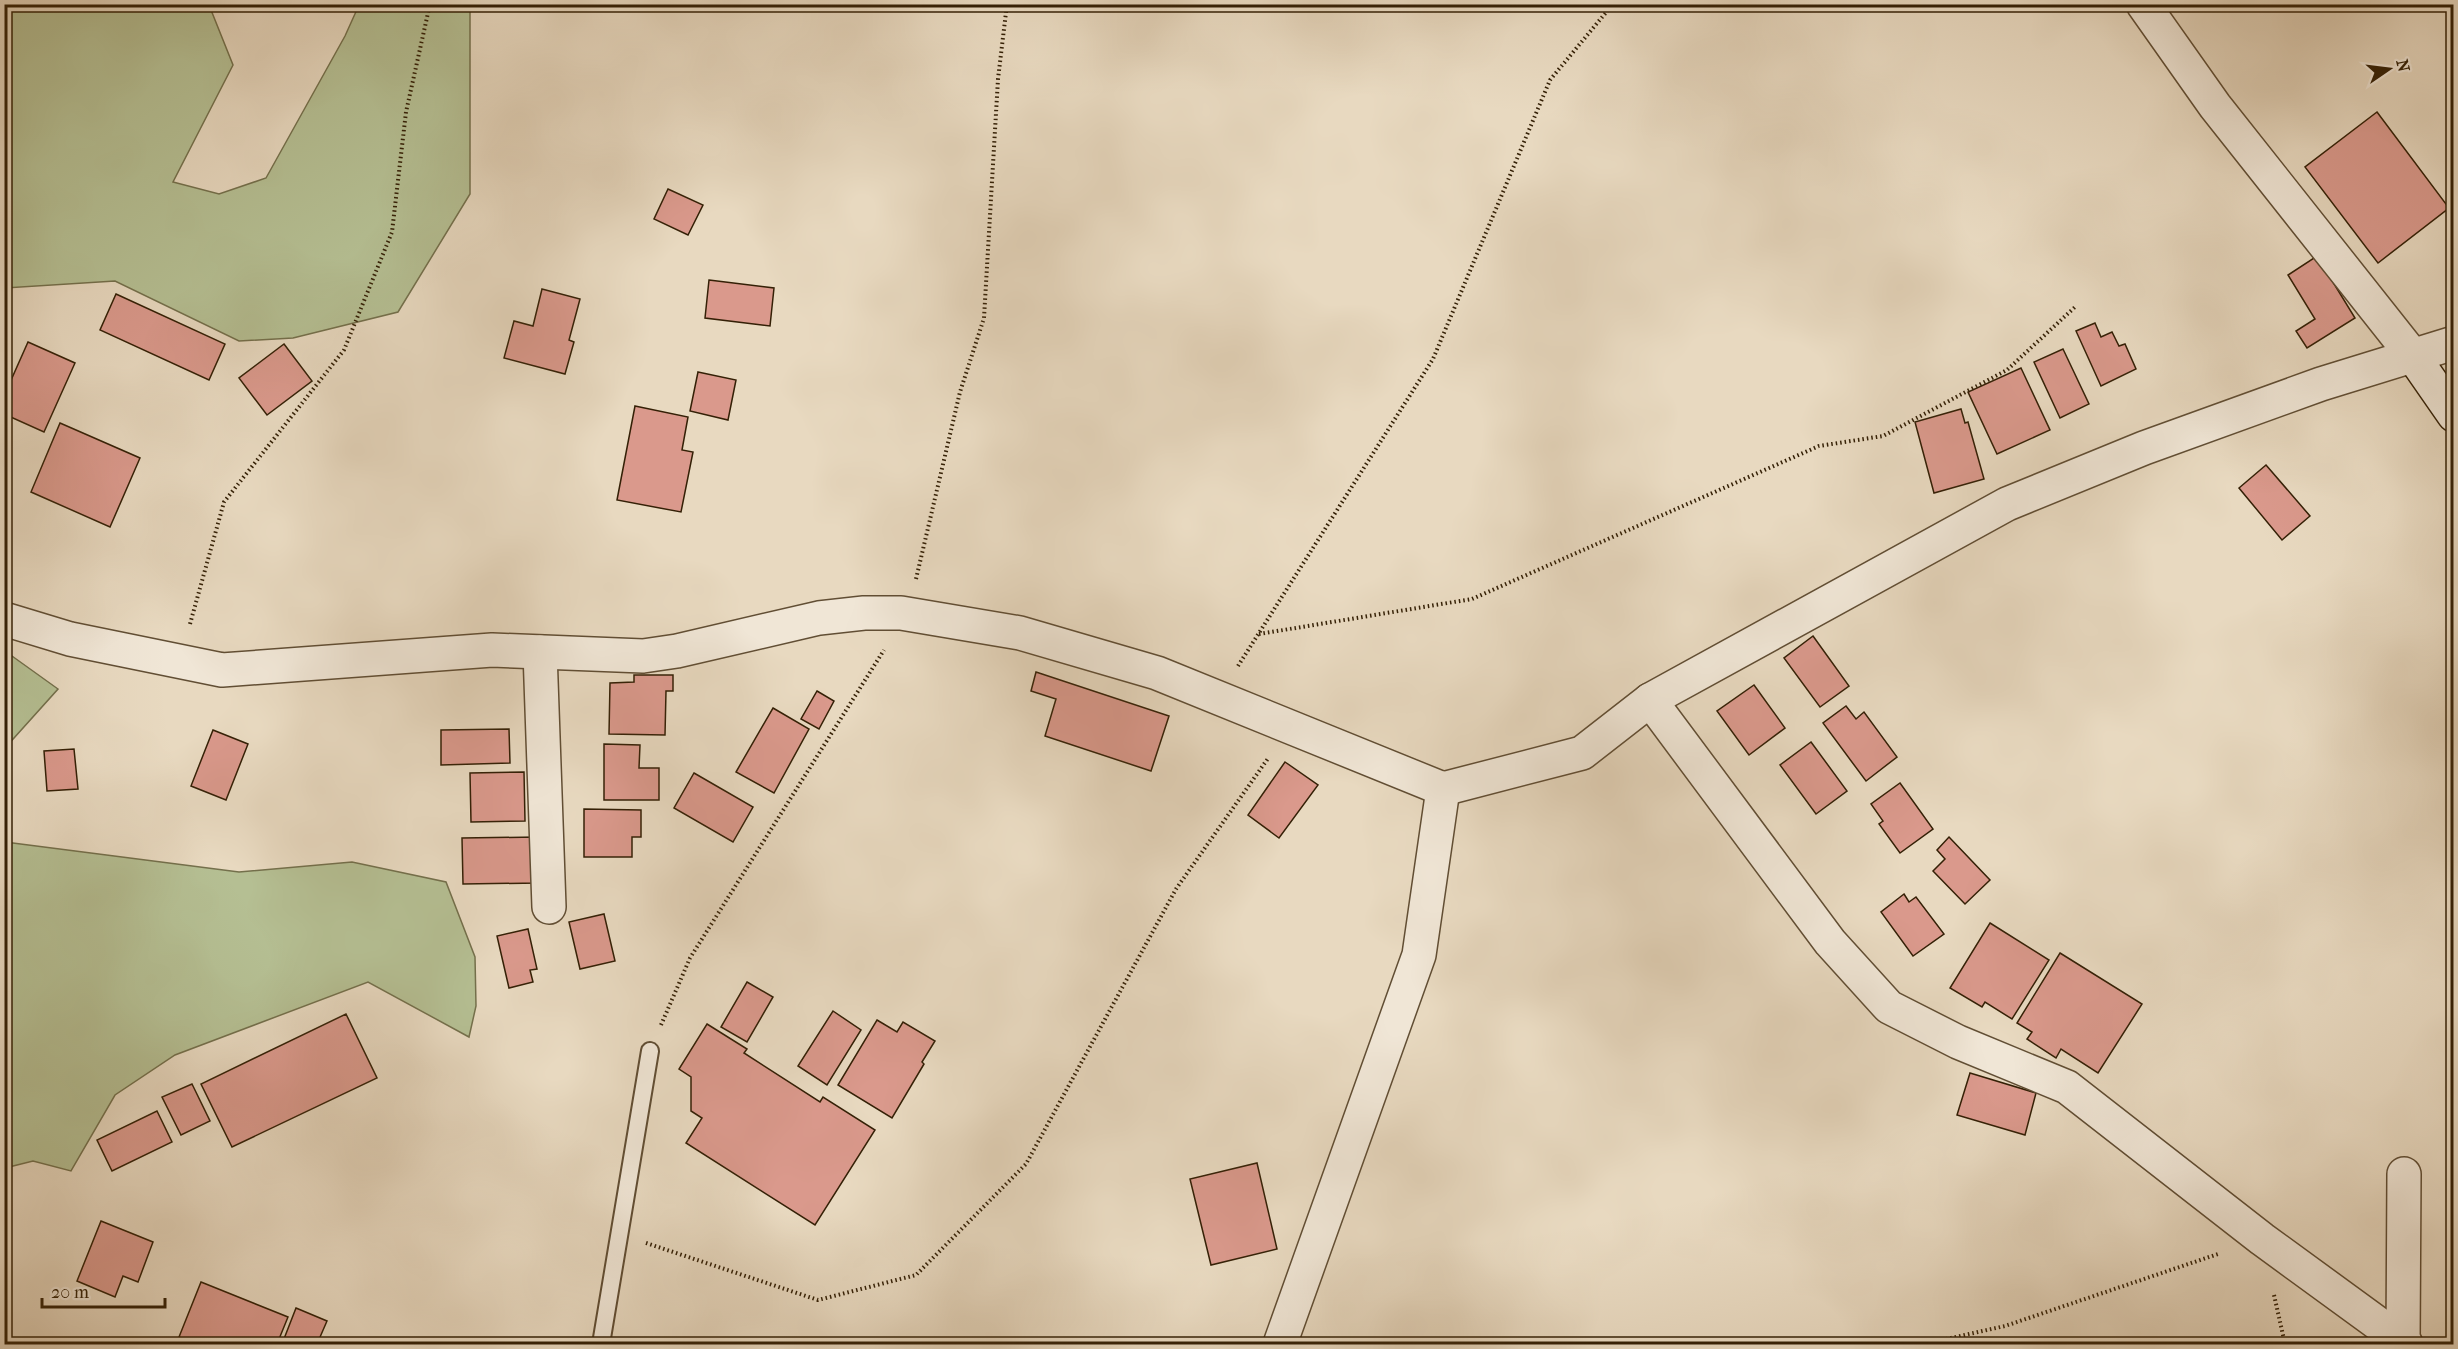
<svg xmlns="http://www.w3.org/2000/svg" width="2458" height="1349" viewBox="0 0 2458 1349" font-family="'IM FELL French Canon',serif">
<rect width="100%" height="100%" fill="#e8d9c0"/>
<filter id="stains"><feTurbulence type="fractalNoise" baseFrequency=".00333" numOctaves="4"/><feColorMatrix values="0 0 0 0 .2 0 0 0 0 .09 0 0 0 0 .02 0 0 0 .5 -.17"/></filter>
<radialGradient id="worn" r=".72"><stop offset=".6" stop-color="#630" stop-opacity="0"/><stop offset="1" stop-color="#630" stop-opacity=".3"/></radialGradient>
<g fill="#b5bf93" stroke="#74704c" stroke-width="1.5">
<path d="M5,4L209,5L233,65L173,182L219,194L266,178L345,36L359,5H470V194L398,312L293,338L239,341L115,281L5,288Z"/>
<path d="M5,651L58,689L5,748Z"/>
<path d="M5,842L239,872L352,862L446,882L475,957L476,1006L469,1037L368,982L175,1055L115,1095L71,1171L33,1161L5,1168Z"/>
</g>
<g fill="#da998c" stroke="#342006" stroke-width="1.5">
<path d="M2377,112L2449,208L2378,263L2305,167Z"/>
<path d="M668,189L703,205L688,235L654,219Z"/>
<path d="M2317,256L2355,318L2307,348L2296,331L2315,319L2288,275Z"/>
<path d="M709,280L774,288L770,326L705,318Z"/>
<path d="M542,289L580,299L569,340L574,342L565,374L504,358L514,321L533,326Z"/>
<path d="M116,294L225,344L209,380L100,330Z"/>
<path d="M2095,323L2101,337L2112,332L2119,346L2125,344L2136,369L2101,386L2076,331Z"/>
<path d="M28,342L75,363L44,432L4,414V396Z"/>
<path d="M284,344L312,381L267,415L239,378Z"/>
<path d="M2063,349L2089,404L2060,418L2034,362Z"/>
<path d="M2021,368L2050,430L1997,454L1968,392Z"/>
<path d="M698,372L736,380L728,420L690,411Z"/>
<path d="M635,406L688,417L682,450L693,452L681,512L617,500Z"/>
<path d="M1961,409L1965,423L1968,422L1984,479L1934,493L1915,422Z"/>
<path d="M60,423L140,458L110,527L31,492Z"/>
<path d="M2266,465L2310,516L2282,540L2239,488Z"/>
<path d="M1813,636L1849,686L1820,707L1784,658Z"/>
<path d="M1036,672L1169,716L1151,771L1045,736L1056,699L1031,691Z"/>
<path d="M634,675H673V691H666L665,735L609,734L610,683L634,682Z"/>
<path d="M1754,685L1785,728L1749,755L1717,711Z"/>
<path d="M817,691L834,701L819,729L801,719Z"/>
<path d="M1846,706L1856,719L1864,712L1897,757L1866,781L1823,723Z"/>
<path d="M773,708L809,729L774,793L736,772Z"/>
<path d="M509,729L510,763L441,765V730Z"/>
<path d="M213,730L248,744L226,800L191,786Z"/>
<path d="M1811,742L1847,791L1816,814L1780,765Z"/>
<path d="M604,744L640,745L639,768H659V800H604Z"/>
<path d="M74,749L78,789L47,791L44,751Z"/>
<path d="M1285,762L1318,785L1279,838L1248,815Z"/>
<path d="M524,772L525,821L471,822L470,773Z"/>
<path d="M694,773L753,807L733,842L674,808Z"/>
<path d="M1900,783L1933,829L1900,853L1879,824L1883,821L1871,804Z"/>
<path d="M584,809L641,810V837H632V857H584Z"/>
<path d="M537,837L538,883L463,884L462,838Z"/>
<path d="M1949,837L1990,880L1965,904L1933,871L1945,859L1937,850Z"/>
<path d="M1904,894L1909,902L1916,897L1944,934L1913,956L1881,912Z"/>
<path d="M604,914L615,961L580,969L569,922Z"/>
<path d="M1990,923L2049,960L2012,1019L1985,1002L1982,1007L1950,988Z"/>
<path d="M528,929L537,969L530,970L533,982L509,988L497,936Z"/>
<path d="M2060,953L2142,1004L2098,1073L2061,1049L2056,1058L2027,1039L2032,1032L2017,1023Z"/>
<path d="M747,982L773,997L747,1042L721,1027Z"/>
<path d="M833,1011L861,1030L827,1085L798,1066Z"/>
<path d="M346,1014L377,1078L232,1147L201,1084Z"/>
<path d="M877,1020L897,1032L903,1022L935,1041L922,1062L924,1064L892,1118L838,1085Z"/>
<path d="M707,1024L747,1049L744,1053L820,1102L823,1097L875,1130L815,1225L686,1143L702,1118L691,1111V1077L679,1069Z"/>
<path d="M1970,1073L2036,1093L2025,1135L1957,1115Z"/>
<path d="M192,1084L210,1121L181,1135L162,1097Z"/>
<path d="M157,1111L172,1142L112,1171L97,1140Z"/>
<path d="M1257,1163L1277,1249L1211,1265L1190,1179Z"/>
<path d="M101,1221L153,1242L138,1282L123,1276L115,1297L77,1281Z"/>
<path d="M201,1282L288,1317L277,1344H197L179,1337Z"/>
<path d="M296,1308L327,1321L317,1344H282Z"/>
</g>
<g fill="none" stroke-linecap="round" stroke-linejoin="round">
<g stroke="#614e34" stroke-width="20">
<path id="lane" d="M601,1344L650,1051"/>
</g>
<g stroke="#614e34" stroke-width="36">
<g id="street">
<path d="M2143,4L2215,106L2413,356"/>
<path d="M4,619L70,639L222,670L492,650L643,656L677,651L819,618L864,613H901L1020,633L1157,673L1443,789L1582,753L1650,700L2007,504L2144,448L2321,384L2454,343"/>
<path d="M540,652L549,907"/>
<path d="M1650,700L1830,942L1889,1007L1958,1042L2067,1087L2262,1239L2406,1344"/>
<path d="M2403,1342L2404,1174"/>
<path d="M1280,1344L1419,955L1443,789"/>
</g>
</g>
<g stroke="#342006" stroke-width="36">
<path id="secondary" d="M2413,356L2454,415"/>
</g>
<g stroke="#342006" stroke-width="4" stroke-dasharray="1.5 3" stroke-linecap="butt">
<path d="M916,579L960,392L984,318L998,79L1007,4"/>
<path d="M190,624L224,502L344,350L392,232L406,112L430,4"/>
<path d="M1259,634L1472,599L1819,446L1883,436L2007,370L2075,307"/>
<path d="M1238,666L1433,359L1550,80L1613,4"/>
<path d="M661,1025L690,958L884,650"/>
<path d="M646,1243L818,1300L916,1275L1026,1164L1176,889L1269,757"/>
<path d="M2274,1295L2285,1344"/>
<path d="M1924,1344L2005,1326L2218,1254"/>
</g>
<use href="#lane" stroke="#f0e6d6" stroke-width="16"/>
<use href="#street" stroke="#f0e6d6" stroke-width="33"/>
<use href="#secondary" stroke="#f0e6d6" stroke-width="33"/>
</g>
<rect width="2458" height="1349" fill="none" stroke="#e8d9c0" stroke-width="24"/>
<rect x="6" y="6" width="2446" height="1337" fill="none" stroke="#342006" stroke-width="3"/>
<rect x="12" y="12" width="2434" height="1325" fill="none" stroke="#342006" stroke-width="1.5"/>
<g transform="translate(2389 69) rotate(76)" stroke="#f0e6d6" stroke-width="4.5" paint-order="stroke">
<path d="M0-4.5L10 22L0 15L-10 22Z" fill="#342006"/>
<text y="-9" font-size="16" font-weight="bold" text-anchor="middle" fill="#342006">N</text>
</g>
<path d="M42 1298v9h123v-9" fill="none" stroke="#342006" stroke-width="3"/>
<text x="51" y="1298" font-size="18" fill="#342006" stroke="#f0e6d6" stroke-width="4.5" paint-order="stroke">20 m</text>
<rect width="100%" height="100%" filter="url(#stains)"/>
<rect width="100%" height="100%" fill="url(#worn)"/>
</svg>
